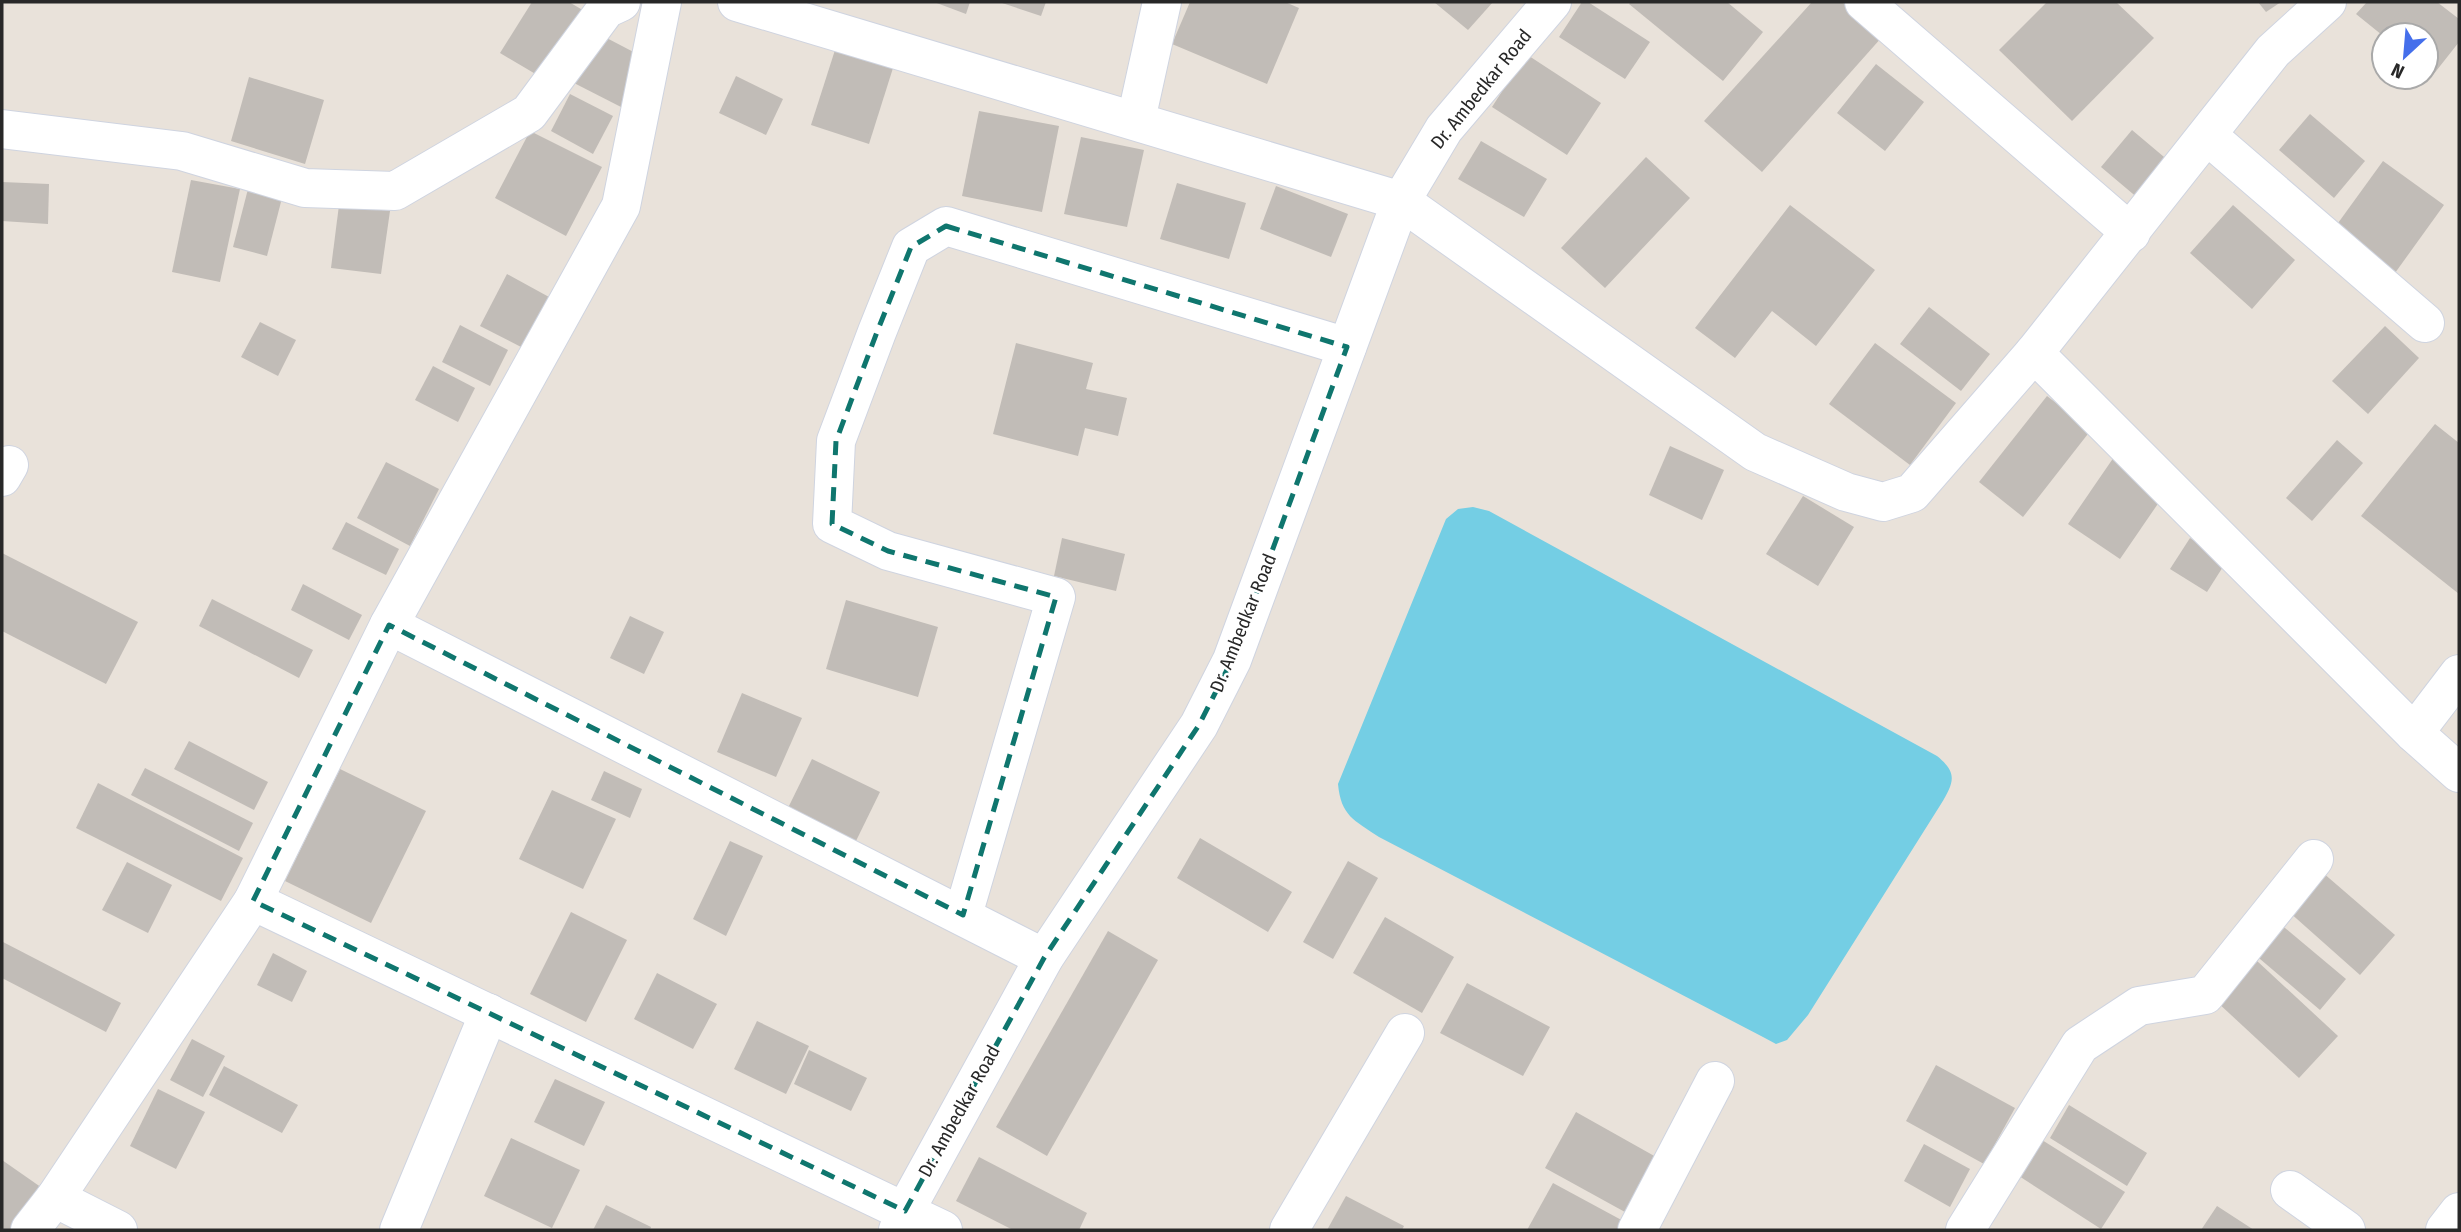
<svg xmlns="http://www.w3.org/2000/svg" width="2461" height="1232" viewBox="0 0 2461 1232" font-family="'Fira Sans Condensed',sans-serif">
<rect width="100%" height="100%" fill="#e9e2da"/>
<path fill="#74cee4" d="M1473,507L1489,511L1937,756C1958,773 1954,782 1941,804L1808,1015L1787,1040L1776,1044L1763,1037L1379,837C1354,820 1341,816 1338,784L1446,519L1458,509Z"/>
<g fill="#c1bcb7">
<path d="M532,2H569L586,12L544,79L500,53Z"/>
<path d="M934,2H970L966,14Z"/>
<path d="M999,2H1046L1041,16Z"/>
<path d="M1190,2H1285L1299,8L1267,84L1172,44Z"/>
<path d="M1434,2H1493L1468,30Z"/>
<path d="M1582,2H1588L1650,42L1625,79L1559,37Z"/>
<path d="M1631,2H1727L1763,32L1723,81L1629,4Z"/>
<path d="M1812,2H1842L1882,37L1762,172L1704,121Z"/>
<path d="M2047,2H2116L2154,38L2072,121L1999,50Z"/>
<path d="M2258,2H2281L2266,12Z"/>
<path d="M2367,2H2437L2459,19V42L2433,75L2426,70V35H2382L2356,14Z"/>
<path d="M599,34L645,58L621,107L574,83Z"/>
<path d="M835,50L893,68L869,144L811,125Z"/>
<path d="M1526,54L1601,103L1567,155L1492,107Z"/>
<path d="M1876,64L1924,102L1885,151L1837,113Z"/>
<path d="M736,76L783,99L766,135L719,113Z"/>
<path d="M249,77L324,100L305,164L231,141Z"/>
<path d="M570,94L613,116L593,154L551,131Z"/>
<path d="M979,111L1059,126L1042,212L962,196Z"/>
<path d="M2310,114L2365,161L2334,198L2279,150Z"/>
<path d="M2132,130L2170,162L2139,199L2101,167Z"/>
<path d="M530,131L602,167L566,236L495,198Z"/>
<path d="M1081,137L1144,150L1127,227L1064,214Z"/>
<path d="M1481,141L1547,179L1524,217L1458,179Z"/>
<path d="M1646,157L1690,198L1605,288L1561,248Z"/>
<path d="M2383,161L2444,205L2395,273L2333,230Z"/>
<path d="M191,180L240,189L220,282L172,272Z"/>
<path d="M2,182L49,184L48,224L2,221Z"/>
<path d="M1177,183L1246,203L1229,259L1160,239Z"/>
<path d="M1276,186L1348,214L1331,257L1260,229Z"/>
<path d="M248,189L282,198L267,256L233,247Z"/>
<path d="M339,205L390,211L381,274L331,268Z"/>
<path d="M1790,205L1875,270L1816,346L1772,311L1735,358L1695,328Z"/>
<path d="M2233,205L2295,260L2252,309L2190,253Z"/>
<path d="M507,274L549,297L523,348L480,326Z"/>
<path d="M1929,307L1990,354L1961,391L1900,344Z"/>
<path d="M260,322L296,340L278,376L241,357Z"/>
<path d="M460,325L508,350L490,386L442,362Z"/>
<path d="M2385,326L2419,358L2368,414L2332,381Z"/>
<path d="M1016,343L1093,363L1086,389L1127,398L1118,436L1085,428L1078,456L993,434Z"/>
<path d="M1875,343L1956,403L1910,465L1829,404Z"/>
<path d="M433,366L475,388L458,422L415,400Z"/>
<path d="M2047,396L2091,430L2023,517L1979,482Z"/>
<path d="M2435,424L2459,443V594L2361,516Z"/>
<path d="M2337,440L2363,463L2312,521L2286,498Z"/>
<path d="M1670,446L1724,470L1702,520L1649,495Z"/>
<path d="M2114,457L2166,492L2120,559L2068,524Z"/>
<path d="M386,462L439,489L410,546L357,518Z"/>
<path d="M1803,496L1854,527L1818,586L1766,554Z"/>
<path d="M346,522L399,549L386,575L332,549Z"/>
<path d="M1062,538L1125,554L1116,591L1054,576Z"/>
<path d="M2190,538L2226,562L2207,592L2170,569Z"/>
<path d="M2,553L138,622L106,684L2,631Z"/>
<path d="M303,584L362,615L349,640L291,610Z"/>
<path d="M212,599L313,650L299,678L199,626Z"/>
<path d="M846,600L938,627L918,697L826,669Z"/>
<path d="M630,616L664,632L644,674L610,658Z"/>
<path d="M742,693L802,718L776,777L717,752Z"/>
<path d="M189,741L268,782L254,810L174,769Z"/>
<path d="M812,759L880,792L855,843L787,810Z"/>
<path d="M145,768L253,823L239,851L131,795Z"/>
<path d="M340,769L426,811L371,923L285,881Z"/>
<path d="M604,771L642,789L630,818L591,800Z"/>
<path d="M98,783L243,858L221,901L76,828Z"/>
<path d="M552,790L616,819L583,889L519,859Z"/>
<path d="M1200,838L1292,892L1268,932L1177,878Z"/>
<path d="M730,841L763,856L726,936L693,919Z"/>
<path d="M1348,861L1378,878L1333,959L1303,942Z"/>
<path d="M127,862L172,885L148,933L102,910Z"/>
<path d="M2322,872L2395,935L2360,975L2288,911Z"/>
<path d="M571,912L627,940L586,1022L530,994Z"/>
<path d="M1385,917L1454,957L1422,1013L1353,973Z"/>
<path d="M2279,923L2346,979L2320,1010L2253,953Z"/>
<path d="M1108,931L1158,960L1047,1156L996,1127Z"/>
<path d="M3,942L121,1003L106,1032L2,978Z"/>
<path d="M273,953L307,971L292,1002L257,985Z"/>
<path d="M2256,960L2338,1036L2299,1078L2216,1001Z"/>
<path d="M657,973L717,1004L693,1049L634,1019Z"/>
<path d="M1467,983L1550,1027L1523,1076L1440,1033Z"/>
<path d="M757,1021L809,1046L786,1094L734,1069Z"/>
<path d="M192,1039L225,1056L203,1097L170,1080Z"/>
<path d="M809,1050L867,1078L851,1111L794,1084Z"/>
<path d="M1936,1065L2015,1108L1984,1164L1906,1121Z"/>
<path d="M224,1066L298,1105L282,1133L209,1095Z"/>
<path d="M555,1079L605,1102L584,1146L534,1122Z"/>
<path d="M158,1089L205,1112L176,1169L130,1146Z"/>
<path d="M2069,1105L2147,1153L2127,1186L2050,1138Z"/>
<path d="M1576,1112L1665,1162L1634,1217L1545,1168Z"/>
<path d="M511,1138L580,1170L552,1228L484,1196Z"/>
<path d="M2042,1140L2125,1192L2101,1229L2019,1176Z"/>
<path d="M1924,1144L1970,1169L1950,1207L1904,1181Z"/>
<path d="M979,1157L1087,1213L1079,1230H1013L956,1201Z"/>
<path d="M2,1160L45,1190L17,1230H2Z"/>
<path d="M1553,1183L1627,1223L1623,1230H1527Z"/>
<path d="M1346,1196L1404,1226L1402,1230H1327Z"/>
<path d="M606,1205L651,1227L650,1230H593Z"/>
<path d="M2217,1206L2254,1230H2201Z"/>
</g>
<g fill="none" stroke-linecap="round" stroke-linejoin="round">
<g stroke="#cfd4e0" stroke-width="40">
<g id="minor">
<path d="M737,2L1401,201L1755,452L1846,492L1883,502L1912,493L2034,353L2273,51L2327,2"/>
<path d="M1864,2L2131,233"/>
<path d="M1136,120L1162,2"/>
<path d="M2,129L182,151L305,188L395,191L529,113L606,9L621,2"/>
<path d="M2208,136L2425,323"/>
<path d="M2034,353L2414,733L2459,773"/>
<path d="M2,477L9,465"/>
<path d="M389,625L1044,958"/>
<path d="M2414,733L2459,674"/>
<path d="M253,901L943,1230"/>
<path d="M963,915L1056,597L888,551L832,524L836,441L877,332L911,247L946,226L1347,347"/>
<path d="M2290,1190L2346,1230"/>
<path d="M55,1198L118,1230"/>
<path d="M30,1230L55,1198L253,901L389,625L621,206L662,2"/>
<path d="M399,1230L489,1013"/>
<path d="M898,1230L905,1211L1044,958L1199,725L1232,660L1401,201L1444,129L1552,2"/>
<path d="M1289,1230L1405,1033"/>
<path d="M1637,1230L1715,1081"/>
<path d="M1965,1230L2080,1045L2139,1006L2205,995L2314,859"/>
<path d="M2445,1230L2459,1212"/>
</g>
</g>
<use href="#minor" stroke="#fff" stroke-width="38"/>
</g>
<path fill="none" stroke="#0f766e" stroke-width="5" stroke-dasharray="14 9" stroke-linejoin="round" d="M946,226L1347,347L1232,660L1199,725L1044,958L905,1211L253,901L389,625L963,915L1056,597L888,551L832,524L836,441L877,332L911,247Z"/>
<g text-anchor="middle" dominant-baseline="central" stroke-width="5" stroke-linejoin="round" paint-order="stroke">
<g font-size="19" fill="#282828" stroke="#fff">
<text transform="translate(1481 89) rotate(-51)">Dr. Ambedkar Road</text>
<text transform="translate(1243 623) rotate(-68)">Dr. Ambedkar Road</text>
<text transform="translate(959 1111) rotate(-61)">Dr. Ambedkar Road</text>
</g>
</g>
<rect width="2461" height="1232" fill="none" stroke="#282828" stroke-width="7"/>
<g transform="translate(2405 56) rotate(206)"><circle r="33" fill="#ffffff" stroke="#a9a9a9" stroke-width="2"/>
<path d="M0-5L12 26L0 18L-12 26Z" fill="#456feb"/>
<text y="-10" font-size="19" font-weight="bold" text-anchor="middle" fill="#282828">N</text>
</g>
</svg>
